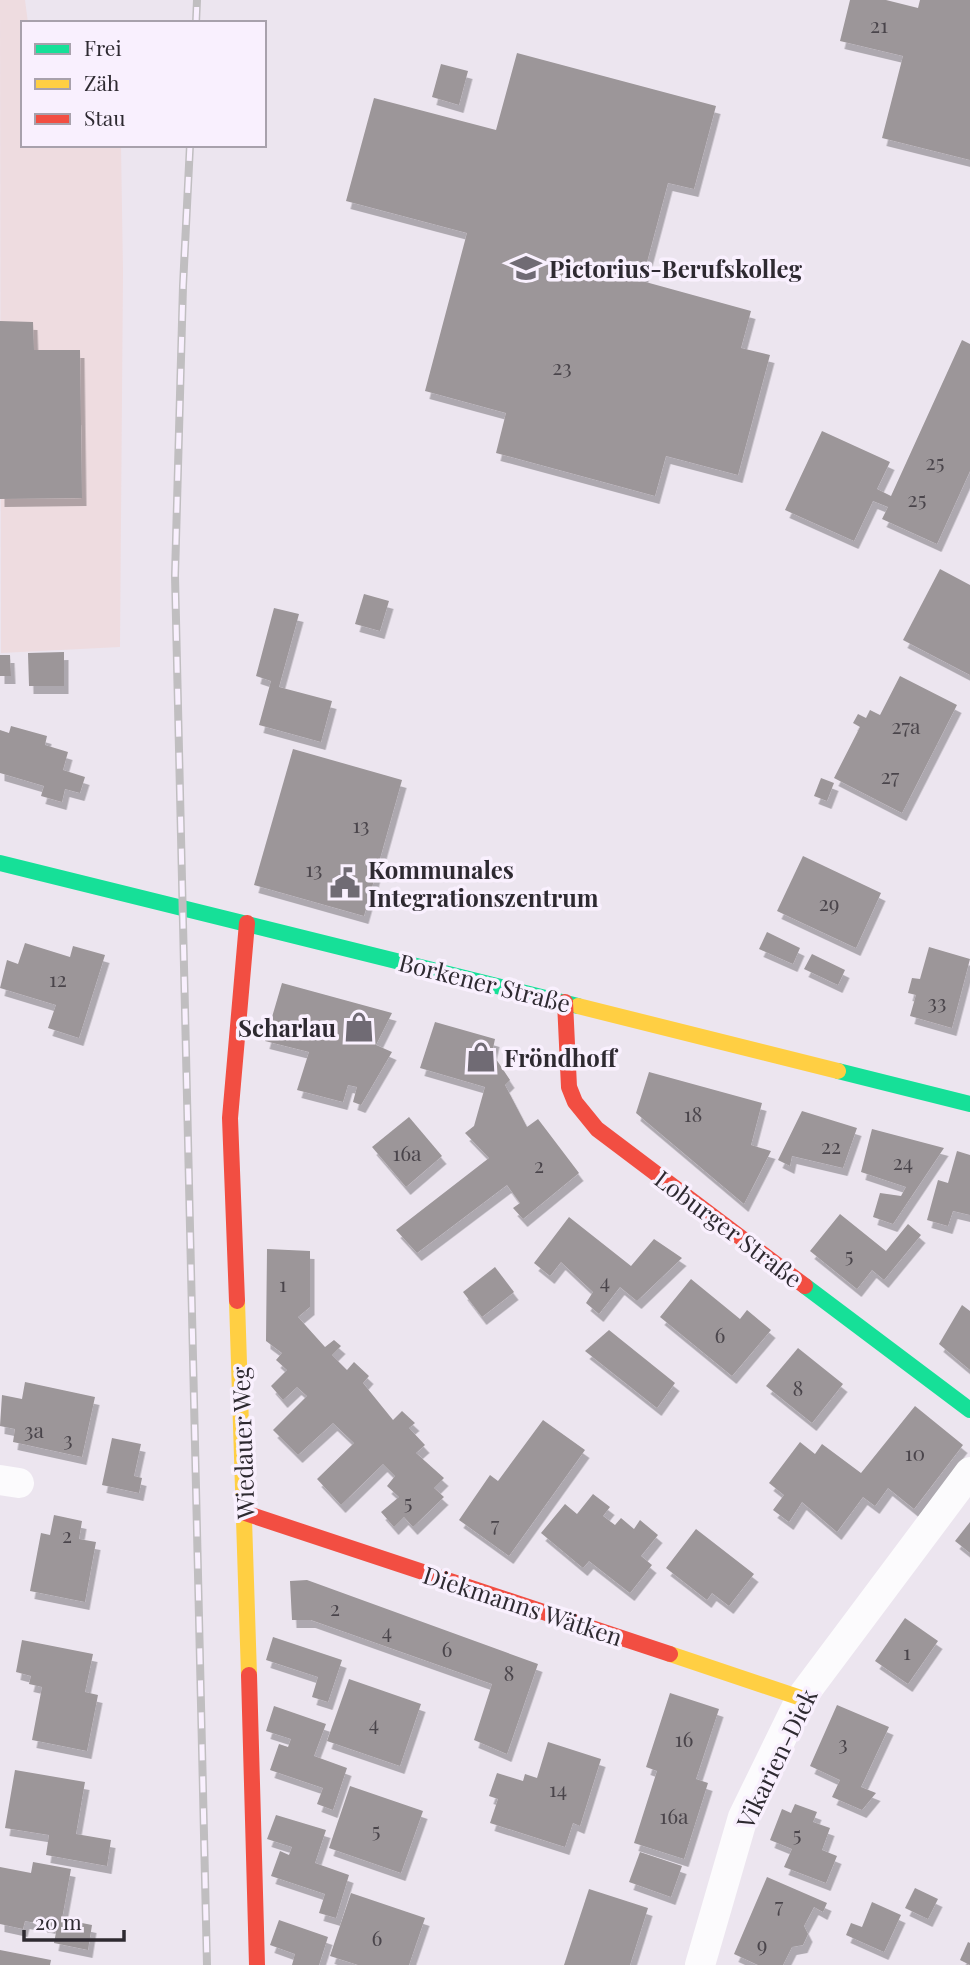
<svg xmlns="http://www.w3.org/2000/svg" width="970" height="1965" viewBox="0 0 970 1965" font-family="'Playfair Display',serif">
<defs>
<filter id="shadow"><feDropShadow dx="4.5" dy="8" stdDeviation="0" flood-color="#0004"/></filter>
</defs>
<rect width="100%" height="100%" fill="#ece5ef"/>
<path fill="#eedce0" d="M0,0H25L28,23H23V145H121L123,272L120,647L1,653Z"/>
<g fill="#9c9699" filter="url(#shadow)">
<path d="M850,0H886L918,8L920,0H970V160L882,138L903,56L840,41Z"/>
<path d="M517,53L716,106L694,189L668,183L642,281L751,311L741,348L770,355L738,475L666,456L655,496L496,453L506,413L425,391L467,233L346,201L374,98L496,130Z"/>
<path d="M441,64L468,71L459,105L432,97Z"/>
<path d="M0,321L33,322L34,350H80L82,498L0,499Z"/>
<path d="M962,340L970,344V471L937,544L882,519L888,507L873,501L854,541L785,510L822,431L890,462L877,489L891,496Z"/>
<path d="M940,569L970,585V675L903,640Z"/>
<path d="M364,594L389,601L380,631L355,624Z"/>
<path d="M274,608L299,614L279,687L332,701L321,742L259,725L271,681L256,676Z"/>
<path d="M64,652V686H29L28,653Z"/>
<path d="M0,655H10L11,676H0Z"/>
<path d="M900,676L957,705L902,813L834,778L860,727L853,723L858,714L866,718L870,710L880,715Z"/>
<path d="M11,726L47,736L45,745L68,752L63,770L85,777L80,793L65,789L62,802L41,796L44,786L0,773V730L9,733Z"/>
<path d="M293,749L402,780L364,916L254,885Z"/>
<path d="M821,778L834,783L827,801L814,796Z"/>
<path d="M803,856L881,893L856,948L777,911Z"/>
<path d="M767,932L800,948L793,964L759,949Z"/>
<path d="M25,943L70,957L73,946L105,955L79,1038L48,1028L56,1005L0,988L7,960L18,964Z"/>
<path d="M929,947L970,959L952,1028L910,1016L916,995L908,993L912,978L920,979Z"/>
<path d="M812,954L845,970L838,985L804,969Z"/>
<path d="M282,983L392,1013L376,1045L392,1052L361,1105L353,1102L357,1087L348,1085L343,1102L297,1090L309,1052L265,1041Z"/>
<path d="M435,1022L495,1039L492,1053L510,1080L505,1085L527,1127L538,1119L579,1173L523,1219L513,1208L520,1203L507,1185L417,1253L396,1230L489,1158L465,1133L474,1126L485,1087L420,1068Z"/>
<path d="M649,1072L762,1103L751,1145L771,1151L744,1204L636,1113Z"/>
<path d="M802,1111L857,1128L843,1168L792,1156L790,1166L778,1160Z"/>
<path d="M409,1117L442,1156L406,1187L372,1147Z"/>
<path d="M872,1129L944,1148L893,1224L873,1217L880,1193L901,1196L906,1187L861,1172Z"/>
<path d="M957,1151L970,1155V1215L953,1211L948,1226L927,1220L938,1180L948,1183Z"/>
<path d="M840,1214L886,1251L908,1224L921,1235L884,1280L872,1270L857,1289L810,1251Z"/>
<path d="M569,1217L631,1266L654,1239L682,1258L637,1301L620,1287L599,1314L586,1303L593,1292L561,1262L550,1276L534,1263Z"/>
<path d="M267,1249L310,1251V1307L298,1317L325,1347L334,1340L341,1346L332,1355L347,1370L354,1362L369,1376L363,1383L393,1420L402,1411L415,1423L409,1428L425,1445L416,1453L444,1478L434,1488L444,1497L413,1527L404,1517L394,1527L381,1512L399,1497L387,1486L395,1476L383,1464L341,1505L317,1479L354,1443L333,1423L298,1455L273,1430L307,1396L297,1387L283,1400L271,1386L287,1370L276,1360L282,1353L266,1341Z"/>
<path d="M495,1267L514,1292L482,1317L463,1292Z"/>
<path d="M691,1279L740,1319L747,1310L771,1330L732,1376L660,1317Z"/>
<path d="M962,1305L970,1311V1370L939,1344Z"/>
<path d="M609,1330L675,1383L657,1408L585,1351Z"/>
<path d="M798,1348L843,1384L812,1423L766,1386Z"/>
<path d="M25,1382L95,1397L82,1457L13,1442L15,1429L0,1426L2,1395L22,1399Z"/>
<path d="M915,1406L963,1445L914,1509L888,1488L875,1506L863,1497L837,1532L802,1502L789,1522L773,1510L784,1495L769,1483L800,1442L815,1454L822,1444L861,1473Z"/>
<path d="M543,1420L585,1450L509,1556L459,1520L490,1475L498,1481Z"/>
<path d="M112,1438L141,1444L134,1476L142,1478L139,1493L102,1485Z"/>
<path d="M593,1494L610,1507L603,1516L615,1525L621,1518L634,1529L640,1520L658,1535L641,1556L652,1565L630,1593L589,1561L583,1568L541,1533L565,1504L577,1514Z"/>
<path d="M54,1515L82,1521L79,1539L96,1542L85,1602L30,1591L41,1533L50,1535Z"/>
<path d="M970,1522V1553L955,1541Z"/>
<path d="M696,1529L754,1574L729,1606L712,1593L707,1600L666,1568Z"/>
<path d="M307,1580L538,1664L507,1754L474,1740L492,1684L311,1620H292L290,1581Z"/>
<path d="M905,1618L938,1641L908,1684L875,1661Z"/>
<path d="M273,1637L342,1660L328,1702L312,1697L318,1677L266,1660Z"/>
<path d="M22,1640L93,1654L85,1692L98,1695L87,1751L32,1740L42,1687L29,1684L31,1676L16,1672Z"/>
<path d="M349,1679L421,1704L400,1766L327,1741Z"/>
<path d="M670,1693L719,1709L696,1779L708,1783L684,1859L634,1843L657,1771L646,1767Z"/>
<path d="M837,1705L889,1727L861,1787L876,1793L862,1810L832,1797L840,1780L810,1766Z"/>
<path d="M274,1706L326,1724L314,1756L347,1768L333,1810L317,1804L323,1788L270,1770L279,1744L288,1747L291,1739L266,1731Z"/>
<path d="M548,1742L601,1759L580,1826L573,1823L565,1847L490,1823L498,1799L489,1796L497,1773L523,1781L525,1774L537,1778Z"/>
<path d="M15,1770L85,1782L76,1834L111,1840L107,1866L46,1855L49,1835L5,1828Z"/>
<path d="M350,1786L423,1811L401,1873L329,1848Z"/>
<path d="M795,1804L817,1812L813,1822L830,1828L822,1850L837,1856L826,1883L784,1867L792,1849L770,1840L782,1809L791,1813Z"/>
<path d="M276,1815L326,1830L315,1863L349,1875L336,1918L319,1913L325,1894L271,1876L280,1851L289,1855L292,1847L267,1839Z"/>
<path d="M640,1852L682,1866L671,1897L629,1882Z"/>
<path d="M33,1862L71,1869L62,1919L92,1925L88,1950L54,1943L57,1927L25,1921L23,1929L0,1924V1867L31,1873Z"/>
<path d="M767,1877L827,1903L823,1912L814,1907L804,1926L808,1934L803,1945L792,1947L783,1965H758L734,1954Z"/>
<path d="M915,1888L938,1899L928,1919L905,1908Z"/>
<path d="M589,1889L648,1908L630,1965H564Z"/>
<path d="M351,1893L425,1918L409,1965H358L330,1956Z"/>
<path d="M872,1902L901,1915L884,1952L846,1935L851,1923L862,1927Z"/>
<path d="M279,1920L328,1937L319,1965H292L295,1954L270,1945Z"/>
<path d="M968,1942L970,1943V1965L960,1960Z"/>
<path d="M0,1950L51,1960L50,1965H0Z"/>
</g>
<g fill="none" stroke-linecap="round" stroke-linejoin="round">
<g stroke="#fcfbfd" stroke-width="30">
<path d="M0,1480L19,1483"/>
<path d="M700,1965L743,1817L801,1698L970,1472"/>
</g>
<g stroke="#16e098" stroke-width="16">
<path d="M0,863L578,1006"/>
<path d="M838,1071L970,1104"/>
<path d="M805,1286L970,1410"/>
</g>
<g stroke="#ffcf43" stroke-width="16">
<path d="M578,1006L838,1071"/>
<path d="M237,1301L249,1675"/>
<path d="M670,1654L801,1698"/>
</g>
<g stroke="#f24e42" stroke-width="16">
<path d="M565,1002L569,1087L575,1102L597,1129L805,1286"/>
<path d="M237,1301L230,1118L247,923"/>
<path d="M245,1513L670,1654"/>
<path d="M249,1675L257,1965"/>
</g>
<g stroke="#c0bec0" stroke-width="8">
<g id="rail">
<path d="M196,23L197,0"/>
<path d="M190,145L183,286L175,576L207,1965"/>
</g>
</g>
<use href="#rail" stroke="#f9f0fe" stroke-width="5" stroke-dasharray="16" stroke-linecap="butt"/>
</g>
<defs>
<g id="school-bare" transform="scale(2.415)"><path d="M0-5L7-2L0 1L-7-2ZM-4 1L0 2.5L4 1V4Q0 6-4 4Z" fill="#706b74" stroke="#f9f0fe" stroke-width="2.5" paint-order="stroke"/></g>
<g id="civic-bare" transform="scale(2.415)"><path d="M-.6-6.5H3V-4.5H.6V-3L4-1V1h2V6H-6V1h2V-1L-.6-3ZM-1.2 2.5V6h2.4V2.5Z" fill="#706b74" stroke="#f9f0fe" stroke-width="2.5" paint-order="stroke"/></g>
<g id="shop-bare" transform="scale(2.415)"><path d="M-5-2.5h2.3a2.7 3.5 0 0 1 5.4 0H5L5.5 6h-11ZM-1.5-2.5h3a1.5 2.3 0 0 0-3 0Z" fill="#706b74" stroke="#f9f0fe" stroke-width="2.5" paint-order="stroke"/></g>
</defs>
<g fill-rule="evenodd">
<use href="#school-bare" x="526" y="268"/>
<use href="#civic-bare" x="345" y="883"/>
<use href="#shop-bare" x="359" y="1027"/>
<use href="#shop-bare" x="481" y="1057"/>
</g>
<g text-anchor="middle" dominant-baseline="central" stroke-width="7" stroke-linejoin="round" paint-order="stroke">
<g font-size="21" fill="#4a454b">
<text x="879" y="24">21</text>
<text x="562" y="366">23</text>
<text x="935" y="461">25</text>
<text x="917" y="498">25</text>
<text x="906" y="725">27a</text>
<text x="890" y="775">27</text>
<text x="361" y="824">13</text>
<text x="314" y="868">13</text>
<text x="829" y="902">29</text>
<text x="58" y="978">12</text>
<text x="937" y="1001">33</text>
<text x="693" y="1113">18</text>
<text x="831" y="1145">22</text>
<text x="407" y="1152">16a</text>
<text x="903" y="1161">24</text>
<text x="539" y="1164">2</text>
<text x="849" y="1254">5</text>
<text x="605" y="1280">4</text>
<text x="283" y="1283">1</text>
<text x="720" y="1334">6</text>
<text x="798" y="1387">8</text>
<text x="34" y="1429">3a</text>
<text x="68" y="1438">3</text>
<text x="915" y="1452">10</text>
<text x="408" y="1501">5</text>
<text x="495" y="1523">7</text>
<text x="67" y="1534">2</text>
<text x="335" y="1607">2</text>
<text x="387" y="1630">4</text>
<text x="447" y="1648">6</text>
<text x="907" y="1651">1</text>
<text x="509" y="1672">8</text>
<text x="374" y="1722">4</text>
<text x="684" y="1738">16</text>
<text x="843" y="1742">3</text>
<text x="558" y="1788">14</text>
<text x="674" y="1815">16a</text>
<text x="376" y="1829">5</text>
<text x="797" y="1833">5</text>
<text x="779" y="1904">7</text>
<text x="377" y="1937">6</text>
<text x="762" y="1943">9</text>
</g>
<g font-size="24" font-weight="bold" fill="#2e2a31" stroke="#f9f0fe" text-anchor="start">
<text x="549" y="268">Pictorius-Berufskolleg</text>
<text x="368" y="869">Kommunales<tspan x="368" dy="28">Integrationszentrum</tspan></text>
<text x="336" y="1027" text-anchor="end">Scharlau</text>
<text x="504" y="1057">Fröndhoff</text>
</g>
<g font-size="24" fill="#2e2a31" stroke="#f9f0fe">
<text transform="translate(485 982) rotate(14)">Borkener Straße</text>
<text transform="translate(729 1228) rotate(37)">Loburger Straße</text>
<text transform="translate(242 1443) rotate(-92)">Wiedauer Weg</text>
<text transform="translate(523 1605) rotate(18)">Diekmanns Wätken</text>
<text transform="translate(776 1758) rotate(-64)">Vikarien-Diek</text>
</g>
</g>
<rect x="21" y="21" width="245" height="126" fill="#f9f0fe" stroke="#a8a1ac" stroke-width="2"/>
<rect x="35" y="44" width="35" height="10" fill="#16e098" stroke="#a8a1ac" stroke-width="2"/>
<text x="84" y="56" font-size="21" fill="#2e2a31">Frei</text>
<rect x="35" y="79" width="35" height="10" fill="#ffcf43" stroke="#a8a1ac" stroke-width="2"/>
<text x="84" y="91" font-size="21" fill="#2e2a31">Zäh</text>
<rect x="35" y="114" width="35" height="10" fill="#f24e42" stroke="#a8a1ac" stroke-width="2"/>
<text x="84" y="126" font-size="21" fill="#2e2a31">Stau</text>
<path d="M24 1930v10h100v-10" fill="none" stroke="#2e2a31" stroke-width="3.5"/>
<text x="35" y="1930" font-size="21" fill="#2e2a31" stroke="#f9f0fe" stroke-width="5" paint-order="stroke">20 m</text>
</svg>
